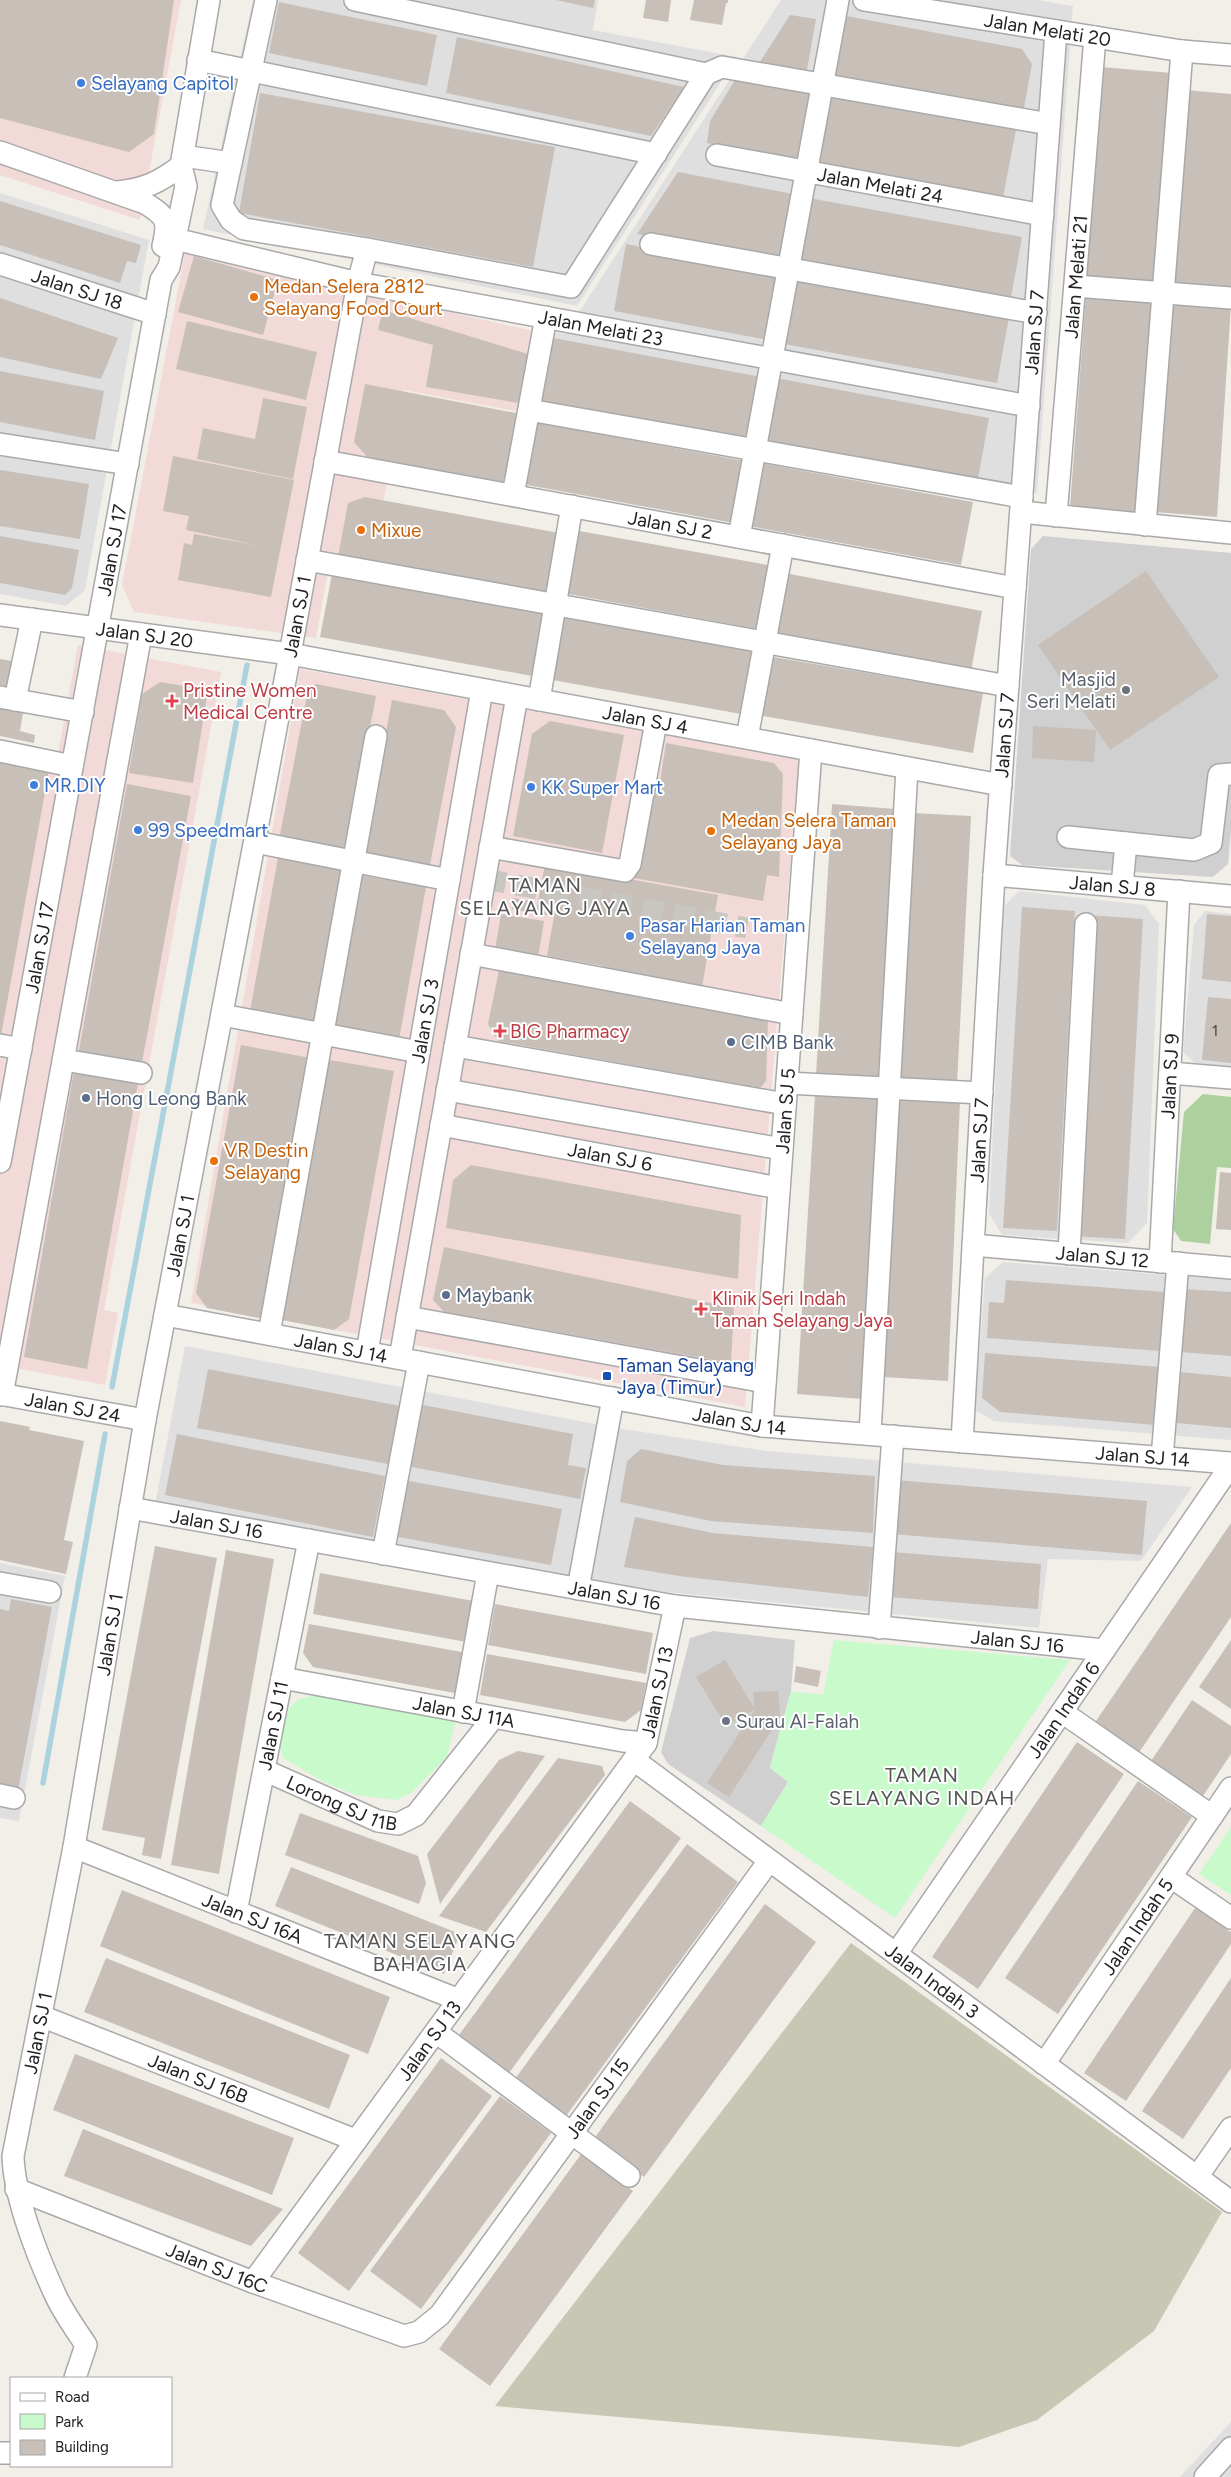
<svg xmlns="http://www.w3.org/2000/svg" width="1231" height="2477" viewBox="0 0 1231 2477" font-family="Figtree,sans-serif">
<rect width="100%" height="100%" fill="#f2efe9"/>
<g fill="#e0dfdf">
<path d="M253,0H598L593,30L737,57L577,306L203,229Z"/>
<path d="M781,0H1038L1073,6L1037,493L528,408L541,331L565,334Z"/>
<path d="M0,193L149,240L85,590L66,606L0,594Z"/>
<path d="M1019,891L1145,905L1159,924L1147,1223L1128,1243L1002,1235L989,1214L1004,906Z"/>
<path d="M1205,911L1231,914V1068L1197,1065L1183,1052L1194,925Z"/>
<path d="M1003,1262L1231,1280V1440L994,1421L975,1410L985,1278Z"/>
<path d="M185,1346L616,1428L767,1451L1192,1487L1141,1561L1048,1559L1039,1628L667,1592L155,1505Z"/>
<path d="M0,1563L65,1576L19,1821L0,1818Z"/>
<path d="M1231,2422V2477H1180Z"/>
</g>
<g fill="#f2dad9">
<path d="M0,0H181L140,220L0,175Z"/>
<path d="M185,253L534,331L521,412L403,390L370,578L328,571L316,638L134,612L122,585Z"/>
<path d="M78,645L221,672L104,1310L118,1313L105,1385L0,1365V742L58,753Z"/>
<path d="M300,669L799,759L745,1407L191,1303Z"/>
</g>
<g fill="#d0d0d0">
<path d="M1043,536L1231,553V828L1228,864L1213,877L1022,865L1010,856L1031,549Z"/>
<path d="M713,1631L795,1640L791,1691L770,1767L788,1782L761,1826L668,1764L661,1752L690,1638Z"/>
</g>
<path fill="#c7c7b4" d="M851,1943L1222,2212L1154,2331L1037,2420L959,2447L495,2406Z"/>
<path fill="#add19e" d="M1203,1094L1231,1097V1168L1217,1167L1210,1244L1181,1241L1173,1229L1184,1112Z"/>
<g fill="#c8facc">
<path d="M834,1640L1070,1660L895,1918L761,1826L788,1782L770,1768L791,1691L823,1695Z"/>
<path d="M319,1694L456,1720L447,1757L411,1793L397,1800L355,1795L324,1782L283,1758L278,1743L289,1708L299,1699Z"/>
<path d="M1231,1827V1895L1199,1874Z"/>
</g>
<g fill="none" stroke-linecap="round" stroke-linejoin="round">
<g stroke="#aad3df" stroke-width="5.5">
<path d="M112,1387L247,665"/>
<path d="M43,1783L105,1434"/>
</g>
</g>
<g fill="#c7bfb8">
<path d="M0,0H174L154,134L129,152L0,118Z"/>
<path d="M556,0H595L593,8Z"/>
<path d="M646,0H671L668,22L643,18Z"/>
<path d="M694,0H728V3H726L722,25L690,20Z"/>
<path d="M279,2L437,35L427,86L269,53Z"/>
<path d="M790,15L816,19L807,70L760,62Z"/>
<path d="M841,15L1022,49L1032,64L1023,113L830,77Z"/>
<path d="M457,37L684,87L651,136L446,93Z"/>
<path d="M1101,67L1172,73L1156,285L1085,279Z"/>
<path d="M735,80L810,94L799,160L707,143L710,121Z"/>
<path d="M1186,90L1231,94V291L1171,286Z"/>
<path d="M260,93L555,147L533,267L239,213Z"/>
<path d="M829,95L1016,130L1003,197L817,162Z"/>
<path d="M678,172L793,194L781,261L637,234Z"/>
<path d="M809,198L1022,237L1010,303L797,264Z"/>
<path d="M0,201L141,245L136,263L127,261L120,283L0,245Z"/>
<path d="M626,244L780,273L768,340L614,311Z"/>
<path d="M194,256L278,280L263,335L178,312Z"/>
<path d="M796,277L1009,317L997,383L784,344Z"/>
<path d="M1086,295L1157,300L1141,513L1070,507Z"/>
<path d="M0,298L118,338L101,379L0,357Z"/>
<path d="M1169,300L1231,305L1217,517L1154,512Z"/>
<path d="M390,312L528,354L518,403L426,387L433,345L378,330L381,317Z"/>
<path d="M187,321L317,352L306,400L176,369Z"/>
<path d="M548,337L761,377L749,443L536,404Z"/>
<path d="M0,371L104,391L95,440L0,422Z"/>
<path d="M776,378L989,418L977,484L765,445Z"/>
<path d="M365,384L521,414L507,485L368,458L354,442Z"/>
<path d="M263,398L307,407L293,479L197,459L203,428L255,439Z"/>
<path d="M533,422L745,461L734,523L522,484Z"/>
<path d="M173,456L294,480L271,597L178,580L184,543L192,545L194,534L261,546L186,530L189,516L163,511Z"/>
<path d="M761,463L973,502L961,565L749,526Z"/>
<path d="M0,470L89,484L80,539L0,526Z"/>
<path d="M365,497L559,533L548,596L338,557L348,503Z"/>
<path d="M574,530L768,565L757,629L563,593Z"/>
<path d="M0,536L79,550L72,588L65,595L0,583Z"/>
<path d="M1146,571L1219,677L1110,750L1038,645Z"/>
<path d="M785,573L982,611L971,671L774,633Z"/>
<path d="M332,574L543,613L532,676L320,637Z"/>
<path d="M559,615L752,651L741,714L547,679Z"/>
<path d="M768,656L983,693L973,753L758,715Z"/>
<path d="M0,659L29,664L24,690L0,685Z"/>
<path d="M160,682L208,690L193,783L129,773L142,694Z"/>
<path d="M316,684L376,696L346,853L279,840L308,690Z"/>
<path d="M392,700L444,710L456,727L429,870L362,857Z"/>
<path d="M0,701L24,706L20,731L35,735L34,743L0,736Z"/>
<path d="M550,721L624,735L602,853L513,836L532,734Z"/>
<path d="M1033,726L1096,730L1094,762L1032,758Z"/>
<path d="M666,743L774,763L783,774L779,877L767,875L763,901L634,878L651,786L659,788Z"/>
<path d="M0,761L49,770L1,1036L0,1035Z"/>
<path d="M127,784L191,796L141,1068L78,1056Z"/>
<path d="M832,804L895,809L878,1079L816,1075Z"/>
<path d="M912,813L971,816L957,1083L898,1079Z"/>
<path d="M278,858L344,871L317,1024L250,1011Z"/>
<path d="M545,864L718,895L701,993L602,975L604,966L547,956L554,916L536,913Z"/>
<path d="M359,875L426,887L399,1040L331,1027Z"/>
<path d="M514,898L534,902L532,913L512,909Z"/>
<path d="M1022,907L1075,911L1057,1231L1003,1228Z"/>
<path d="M501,914L544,921L537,963L494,955Z"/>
<path d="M1207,914L1231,916V982L1202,979Z"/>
<path d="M1089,915L1143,919L1125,1239L1071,1236Z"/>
<path d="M499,970L768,1017L766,1081L760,1088L498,1041L488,1024Z"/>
<path d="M1208,997L1231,999V1063L1202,1060Z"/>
<path d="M241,1045L311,1058L264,1319L207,1308L196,1293Z"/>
<path d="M324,1059L394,1071L349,1319L334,1330L277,1319Z"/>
<path d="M74,1071L138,1083L87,1369L24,1357Z"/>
<path d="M815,1095L880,1099L862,1399L797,1394Z"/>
<path d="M895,1098L960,1101L948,1381L883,1377Z"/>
<path d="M471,1165L741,1215L738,1279L446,1228L453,1180Z"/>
<path d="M1220,1172L1231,1173V1230L1216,1229Z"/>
<path d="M444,1247L734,1308L731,1363L444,1312L433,1300Z"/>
<path d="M1006,1280L1165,1292L1161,1351L987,1338L989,1302L1004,1303Z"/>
<path d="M1184,1289L1231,1292V1356L1180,1352Z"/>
<path d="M985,1353L1160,1367L1155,1425L1000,1412L982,1398Z"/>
<path d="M208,1369L400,1406L388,1464L197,1428Z"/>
<path d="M1180,1372L1231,1377V1428L1176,1423Z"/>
<path d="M418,1404L573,1434L568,1465L586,1468L580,1499L407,1466Z"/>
<path d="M0,1421L30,1427L29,1430L84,1441L64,1540L73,1542L66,1574L0,1560Z"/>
<path d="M177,1434L385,1476L373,1537L165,1495Z"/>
<path d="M641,1449L723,1465L875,1476L873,1533L711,1521L620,1502L627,1461Z"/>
<path d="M404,1480L562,1509L551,1565L393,1536Z"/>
<path d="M896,1480L1147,1501L1142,1555L892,1534Z"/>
<path d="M635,1517L713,1533L873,1547L868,1597L686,1577L624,1567Z"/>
<path d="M1231,1523V1617L1138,1754L1094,1724Z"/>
<path d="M155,1546L217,1558L161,1859L142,1855L145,1838L102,1830Z"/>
<path d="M226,1550L274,1559L219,1874L171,1865Z"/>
<path d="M892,1552L1041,1564L1038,1609L889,1597Z"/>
<path d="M320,1573L479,1602L472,1643L313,1614Z"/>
<path d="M11,1599L52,1607L18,1791L0,1787V1609L9,1611Z"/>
<path d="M495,1604L653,1633L646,1674L488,1645Z"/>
<path d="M309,1624L467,1653L460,1694L313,1667L303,1653Z"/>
<path d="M1231,1640V1709L1199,1687Z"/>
<path d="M487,1654L646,1683L641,1710L625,1722L480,1695Z"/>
<path d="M725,1660L755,1709L753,1692L778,1691L780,1717L729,1797L707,1783L755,1709L726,1726L696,1677Z"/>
<path d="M796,1666L821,1671L818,1687L794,1682Z"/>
<path d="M1192,1700L1231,1726V1754L1203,1796L1151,1761Z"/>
<path d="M1077,1742L1124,1774L978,1989L932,1957Z"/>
<path d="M518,1751L545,1756L440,1904L427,1854L499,1760Z"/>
<path d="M558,1758L602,1766L605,1775L486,1932L439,1916Z"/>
<path d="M1138,1781L1192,1817L1058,2014L1005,1978Z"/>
<path d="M630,1801L681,1838L509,2073L459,2035Z"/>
<path d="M300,1813L418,1856L426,1883L419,1904L285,1855Z"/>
<path d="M687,1844L738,1882L566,2116L515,2079Z"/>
<path d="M291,1867L460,1934L444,1974L275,1906Z"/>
<path d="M122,1890L390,1997L368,2054L100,1946Z"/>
<path d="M765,1904L816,1942L644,2177L593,2140Z"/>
<path d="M1195,1908L1231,1932V1944L1126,2101L1084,2073Z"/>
<path d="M106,1958L350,2055L329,2109L84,2012Z"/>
<path d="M1231,1978V2068L1183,2139L1142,2111Z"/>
<path d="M75,2054L294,2138L272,2195L53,2110Z"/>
<path d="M441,2058L492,2096L349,2291L298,2253Z"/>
<path d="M500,2096L551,2133L421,2309L370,2271Z"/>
<path d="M83,2129L283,2209L251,2246L64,2176Z"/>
<path d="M582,2153L633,2191L490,2386L439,2349Z"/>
</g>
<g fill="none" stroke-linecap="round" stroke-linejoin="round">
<path stroke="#c8c6c1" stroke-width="21" stroke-dasharray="21 11" stroke-linecap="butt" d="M485,879L747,928"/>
<g stroke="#a9a9a9" stroke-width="24">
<g id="minor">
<path d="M266,0L222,205L231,220L244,229L367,249L571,287L706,74L722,67L1049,124"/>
<path d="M355,0L706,74"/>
<path id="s1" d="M864,0L1182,51L1231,55"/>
<path d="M198,60L656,154"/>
<path d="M0,152L145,203C167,217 169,220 163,246"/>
<path id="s2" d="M717,155L1043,215"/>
<path d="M183,156L231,163"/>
<path d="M118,192C146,189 159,182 181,166"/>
<path id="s3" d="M175,239L358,283L1029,406"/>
<path d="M651,244L1036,313"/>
<path id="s4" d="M0,264L155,314"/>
<path d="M1075,286L1231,298"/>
<path d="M529,410L1022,497"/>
<path d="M0,444L128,464"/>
<path id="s5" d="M325,461L1015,588"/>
<path d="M513,495L546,317"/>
<path d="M1021,512L1231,533"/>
<path id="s6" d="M1056,516L1095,37"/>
<path d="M1145,525L1182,51"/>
<path d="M739,537L838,0"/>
<path d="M307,560L1008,686"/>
<path id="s7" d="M0,615L290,654L1001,785"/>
<path d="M0,697L83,712"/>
<path d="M15,700L32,619"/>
<path d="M539,700L572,506"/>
<path d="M747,738L783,545"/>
<path d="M0,751L72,766"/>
<path d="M1068,837L1194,850L1211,843L1219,775L1231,774"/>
<path d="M255,842L449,880"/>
<path d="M490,847L625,871L630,864L656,722"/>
<path id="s8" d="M994,875L1231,896"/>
<path d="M1122,886L1126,843"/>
<path d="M471,954L792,1014"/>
<path d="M222,1015L419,1052"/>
<path d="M0,1045L21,1049"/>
<path d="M455,1046L785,1104"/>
<path d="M64,1060L141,1073"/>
<path d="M1170,1073L1231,1078"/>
<path d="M787,1083L982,1093"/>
<path d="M447,1090L782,1149"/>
<path id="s9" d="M441,1125L779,1188"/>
<path id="s10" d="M0,1162L161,280L169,267L186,186L181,166L209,0"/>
<path id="s11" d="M973,1245L1231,1268"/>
<path d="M1069,1254L1086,924"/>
<path id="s12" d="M1160,1262L1179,891"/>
<path id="s13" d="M165,1315L762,1426L1231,1463"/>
<path d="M407,1317L765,1382"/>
<path d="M269,1334L376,736"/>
<path id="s14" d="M367,1352L482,690"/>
<path d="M400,1358L517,696"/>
<path id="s15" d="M0,1394L145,1420"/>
<path d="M2,1395L141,634"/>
<path id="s16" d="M762,1426L811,750"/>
<path d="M870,1434L907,768"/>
<path id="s17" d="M962,1442L994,875L1056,31"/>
<path d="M1162,1458L1178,1263"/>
<path id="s18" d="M130,1508L675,1606L1104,1650"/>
<path d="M383,1554L419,1362"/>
<path d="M0,1583L50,1592"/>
<path d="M578,1589L613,1398"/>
<path d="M879,1628L893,1436"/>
<path id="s19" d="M282,1678L623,1741L646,1743"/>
<path d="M463,1712L488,1573"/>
<path d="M1062,1712L1212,1816"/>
<path id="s20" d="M634,1760L1231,2202"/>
<path id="s21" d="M264,1770L378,1821L398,1824L416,1815L493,1718"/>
<path d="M0,1795L14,1798"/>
<path id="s22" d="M74,1847L459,2000"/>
<path d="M1171,1877L1231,1918"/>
<path id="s23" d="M236,1912L309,1540"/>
<path id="s24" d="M896,1954L1231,1465"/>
<path id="s25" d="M41,2016L355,2140"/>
<path d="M436,2032L629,2176"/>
<path id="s26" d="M1044,2064L1231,1788"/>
<path d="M1197,2177L1231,2128"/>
<path id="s27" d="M16,2189L253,2282L404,2336L419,2332L440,2315L769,1861"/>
<path id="s28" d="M253,2282L646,1743L675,1606"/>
<path id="s29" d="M75,2378L86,2345C75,2328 62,2311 54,2292C37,2255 14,2196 13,2156L74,1847L145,1420L290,654L358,283L367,249"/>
<path d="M0,2453H11"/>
<path d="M1205,2477L1231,2448"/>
</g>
</g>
<use href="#minor" stroke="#fff" stroke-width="21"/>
</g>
<g fill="#3f7fe0" stroke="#fff" stroke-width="2">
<circle cx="81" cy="83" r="5"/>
<circle cx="34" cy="785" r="5"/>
<circle cx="531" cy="787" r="5"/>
<circle cx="138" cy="830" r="5"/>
<circle cx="630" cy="936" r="5"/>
</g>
<g fill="#e8710a" stroke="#fff" stroke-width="2">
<circle cx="254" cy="297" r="5"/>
<circle cx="361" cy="530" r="5"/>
<circle cx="711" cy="831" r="5"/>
<circle cx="214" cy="1161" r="5"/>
</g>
<g fill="#6b7280" stroke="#fff" stroke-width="2">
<circle cx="1126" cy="690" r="5"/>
<circle cx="726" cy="1721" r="5"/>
</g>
<g fill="#e0444e" stroke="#fff" stroke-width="2">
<path d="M169.5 693.5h5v5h5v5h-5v5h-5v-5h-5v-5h5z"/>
<path d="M497.5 1023.5h5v5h5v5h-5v5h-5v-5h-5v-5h5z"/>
<path d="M698.5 1301.5h5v5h5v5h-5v5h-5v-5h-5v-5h5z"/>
</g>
<g fill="#5c6f8a" stroke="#fff" stroke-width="2">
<circle cx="731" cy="1042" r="5"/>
<circle cx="86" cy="1098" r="5"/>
<circle cx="446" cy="1295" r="5"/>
</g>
<rect fill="#1a4fb4" stroke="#fff" stroke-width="2" x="602" y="1371" width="10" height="10" rx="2.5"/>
<g text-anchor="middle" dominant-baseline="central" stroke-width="4" stroke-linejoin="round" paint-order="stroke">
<g font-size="16" fill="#4b4948">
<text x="1215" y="1030">1</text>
</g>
<g font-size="19" fill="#222" stroke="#fff">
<text stroke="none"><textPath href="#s1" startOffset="186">Jalan Melati 20</textPath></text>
<text stroke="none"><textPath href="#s2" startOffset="166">Jalan Melati 24</textPath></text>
<text stroke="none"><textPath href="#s6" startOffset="240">Jalan Melati 21</textPath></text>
<text stroke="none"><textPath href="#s4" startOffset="81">Jalan SJ 18</textPath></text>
<text stroke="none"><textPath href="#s3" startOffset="435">Jalan Melati 23</textPath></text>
<text stroke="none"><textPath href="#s17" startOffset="1112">Jalan SJ 7</textPath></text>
<text stroke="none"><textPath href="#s5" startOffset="351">Jalan SJ 2</textPath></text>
<text stroke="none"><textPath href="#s10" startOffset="622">Jalan SJ 17</textPath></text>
<text stroke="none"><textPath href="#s29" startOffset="1805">Jalan SJ 1</textPath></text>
<text stroke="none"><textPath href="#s7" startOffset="146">Jalan SJ 20</textPath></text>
<text stroke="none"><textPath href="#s7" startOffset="654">Jalan SJ 4</textPath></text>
<text stroke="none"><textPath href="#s17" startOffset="708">Jalan SJ 7</textPath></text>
<text stroke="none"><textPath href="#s8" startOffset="119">Jalan SJ 8</textPath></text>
<text stroke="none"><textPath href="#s10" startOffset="218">Jalan SJ 17</textPath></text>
<text stroke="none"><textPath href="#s14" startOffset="336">Jalan SJ 3</textPath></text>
<text stroke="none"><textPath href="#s12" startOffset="186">Jalan SJ 9</textPath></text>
<text stroke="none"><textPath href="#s16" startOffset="316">Jalan SJ 5</textPath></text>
<text stroke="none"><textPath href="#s17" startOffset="302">Jalan SJ 7</textPath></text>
<text stroke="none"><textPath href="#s9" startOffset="172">Jalan SJ 6</textPath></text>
<text stroke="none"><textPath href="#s29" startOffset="1175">Jalan SJ 1</textPath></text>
<text stroke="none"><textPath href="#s11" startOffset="130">Jalan SJ 12</textPath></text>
<text stroke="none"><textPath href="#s13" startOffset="179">Jalan SJ 14</textPath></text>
<text stroke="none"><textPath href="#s15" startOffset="74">Jalan SJ 24</textPath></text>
<text stroke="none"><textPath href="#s13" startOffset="584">Jalan SJ 14</textPath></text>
<text stroke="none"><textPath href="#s13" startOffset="989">Jalan SJ 14</textPath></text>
<text stroke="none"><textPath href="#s18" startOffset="88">Jalan SJ 16</textPath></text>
<text stroke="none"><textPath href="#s18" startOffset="492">Jalan SJ 16</textPath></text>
<text stroke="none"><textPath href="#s29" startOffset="770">Jalan SJ 1</textPath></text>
<text stroke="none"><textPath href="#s18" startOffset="898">Jalan SJ 16</textPath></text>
<text stroke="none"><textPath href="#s28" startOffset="719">Jalan SJ 13</textPath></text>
<text stroke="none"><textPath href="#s24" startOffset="296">Jalan Indah 6</textPath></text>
<text stroke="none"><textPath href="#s19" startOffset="185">Jalan SJ 11A</textPath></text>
<text stroke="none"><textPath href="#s23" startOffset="190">Jalan SJ 11</textPath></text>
<text stroke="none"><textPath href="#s21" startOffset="85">Lorong SJ 11B</textPath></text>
<text stroke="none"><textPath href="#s22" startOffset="192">Jalan SJ 16A</textPath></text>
<text stroke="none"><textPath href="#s26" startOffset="166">Jalan Indah 5</textPath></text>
<text stroke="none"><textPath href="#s20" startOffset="371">Jalan Indah 3</textPath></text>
<text stroke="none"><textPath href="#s29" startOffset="365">Jalan SJ 1</textPath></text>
<text stroke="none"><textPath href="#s28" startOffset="299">Jalan SJ 13</textPath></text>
<text stroke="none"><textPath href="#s25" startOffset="169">Jalan SJ 16B</textPath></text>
<text stroke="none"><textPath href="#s27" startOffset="725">Jalan SJ 15</textPath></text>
<text stroke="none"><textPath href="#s27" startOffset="216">Jalan SJ 16C</textPath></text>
</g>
<g font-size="19" fill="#366cbe" stroke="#fff" text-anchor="start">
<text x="91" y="83">Selayang Capitol</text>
<text x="44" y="785">MR.DIY</text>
<text x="541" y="787">KK Super Mart</text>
<text x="148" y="830">99 Speedmart</text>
<text x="640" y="925">Pasar Harian Taman<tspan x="640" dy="22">Selayang Jaya</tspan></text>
</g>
<g font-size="19" fill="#c56008" stroke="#fff" text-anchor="start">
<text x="264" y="286">Medan Selera 2812<tspan x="264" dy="22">Selayang Food Court</tspan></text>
<text x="371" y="530">Mixue</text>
<text x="721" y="820">Medan Selera Taman<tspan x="721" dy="22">Selayang Jaya</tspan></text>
<text x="224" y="1150">VR Destin<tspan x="224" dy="22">Selayang</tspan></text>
</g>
<g font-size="19" fill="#5b616d" stroke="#fff" text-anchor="end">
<text x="1116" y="679">Masjid<tspan x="1116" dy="22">Seri Melati</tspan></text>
<text x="736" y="1721" text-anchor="start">Surau Al-Falah</text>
</g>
<g font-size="19" fill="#be3a42" stroke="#fff" text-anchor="start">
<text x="183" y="690">Pristine Women<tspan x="183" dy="22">Medical Centre</tspan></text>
<text x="510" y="1031">BIG Pharmacy</text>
<text x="712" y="1298">Klinik Seri Indah<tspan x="712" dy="22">Taman Selayang Jaya</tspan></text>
</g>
<g font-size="19" fill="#4e5e75" stroke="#fff" text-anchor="start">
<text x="741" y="1042">CIMB Bank</text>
<text x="96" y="1098">Hong Leong Bank</text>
<text x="456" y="1295">Maybank</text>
</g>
<g font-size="19" fill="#164399" stroke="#fff" text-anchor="start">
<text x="617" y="1365">Taman Selayang<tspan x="617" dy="22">Jaya (Timur)</tspan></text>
</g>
<g font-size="20" letter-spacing="1" fill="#555" stroke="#fff">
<text x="545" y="885">TAMAN<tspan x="545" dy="23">SELAYANG JAYA</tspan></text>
<text x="922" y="1775">TAMAN<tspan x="922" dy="23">SELAYANG INDAH</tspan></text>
<text x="420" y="1941">TAMAN SELAYANG<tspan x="420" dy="23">BAHAGIA</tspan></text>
</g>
</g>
<rect x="10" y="2377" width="162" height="90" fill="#ffffff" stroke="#a7a7a7"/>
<rect x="20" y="2393" width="25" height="8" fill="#ffffff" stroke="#a7a7a7"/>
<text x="55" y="2402" font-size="15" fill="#222222">Road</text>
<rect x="20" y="2414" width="25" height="15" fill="#c8facc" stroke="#a7a7a7"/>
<text x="55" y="2427" font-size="15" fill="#222222">Park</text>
<rect x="20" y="2440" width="25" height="15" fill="#c7bfb8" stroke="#a7a7a7"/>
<text x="55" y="2452" font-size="15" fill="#222222">Building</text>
</svg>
